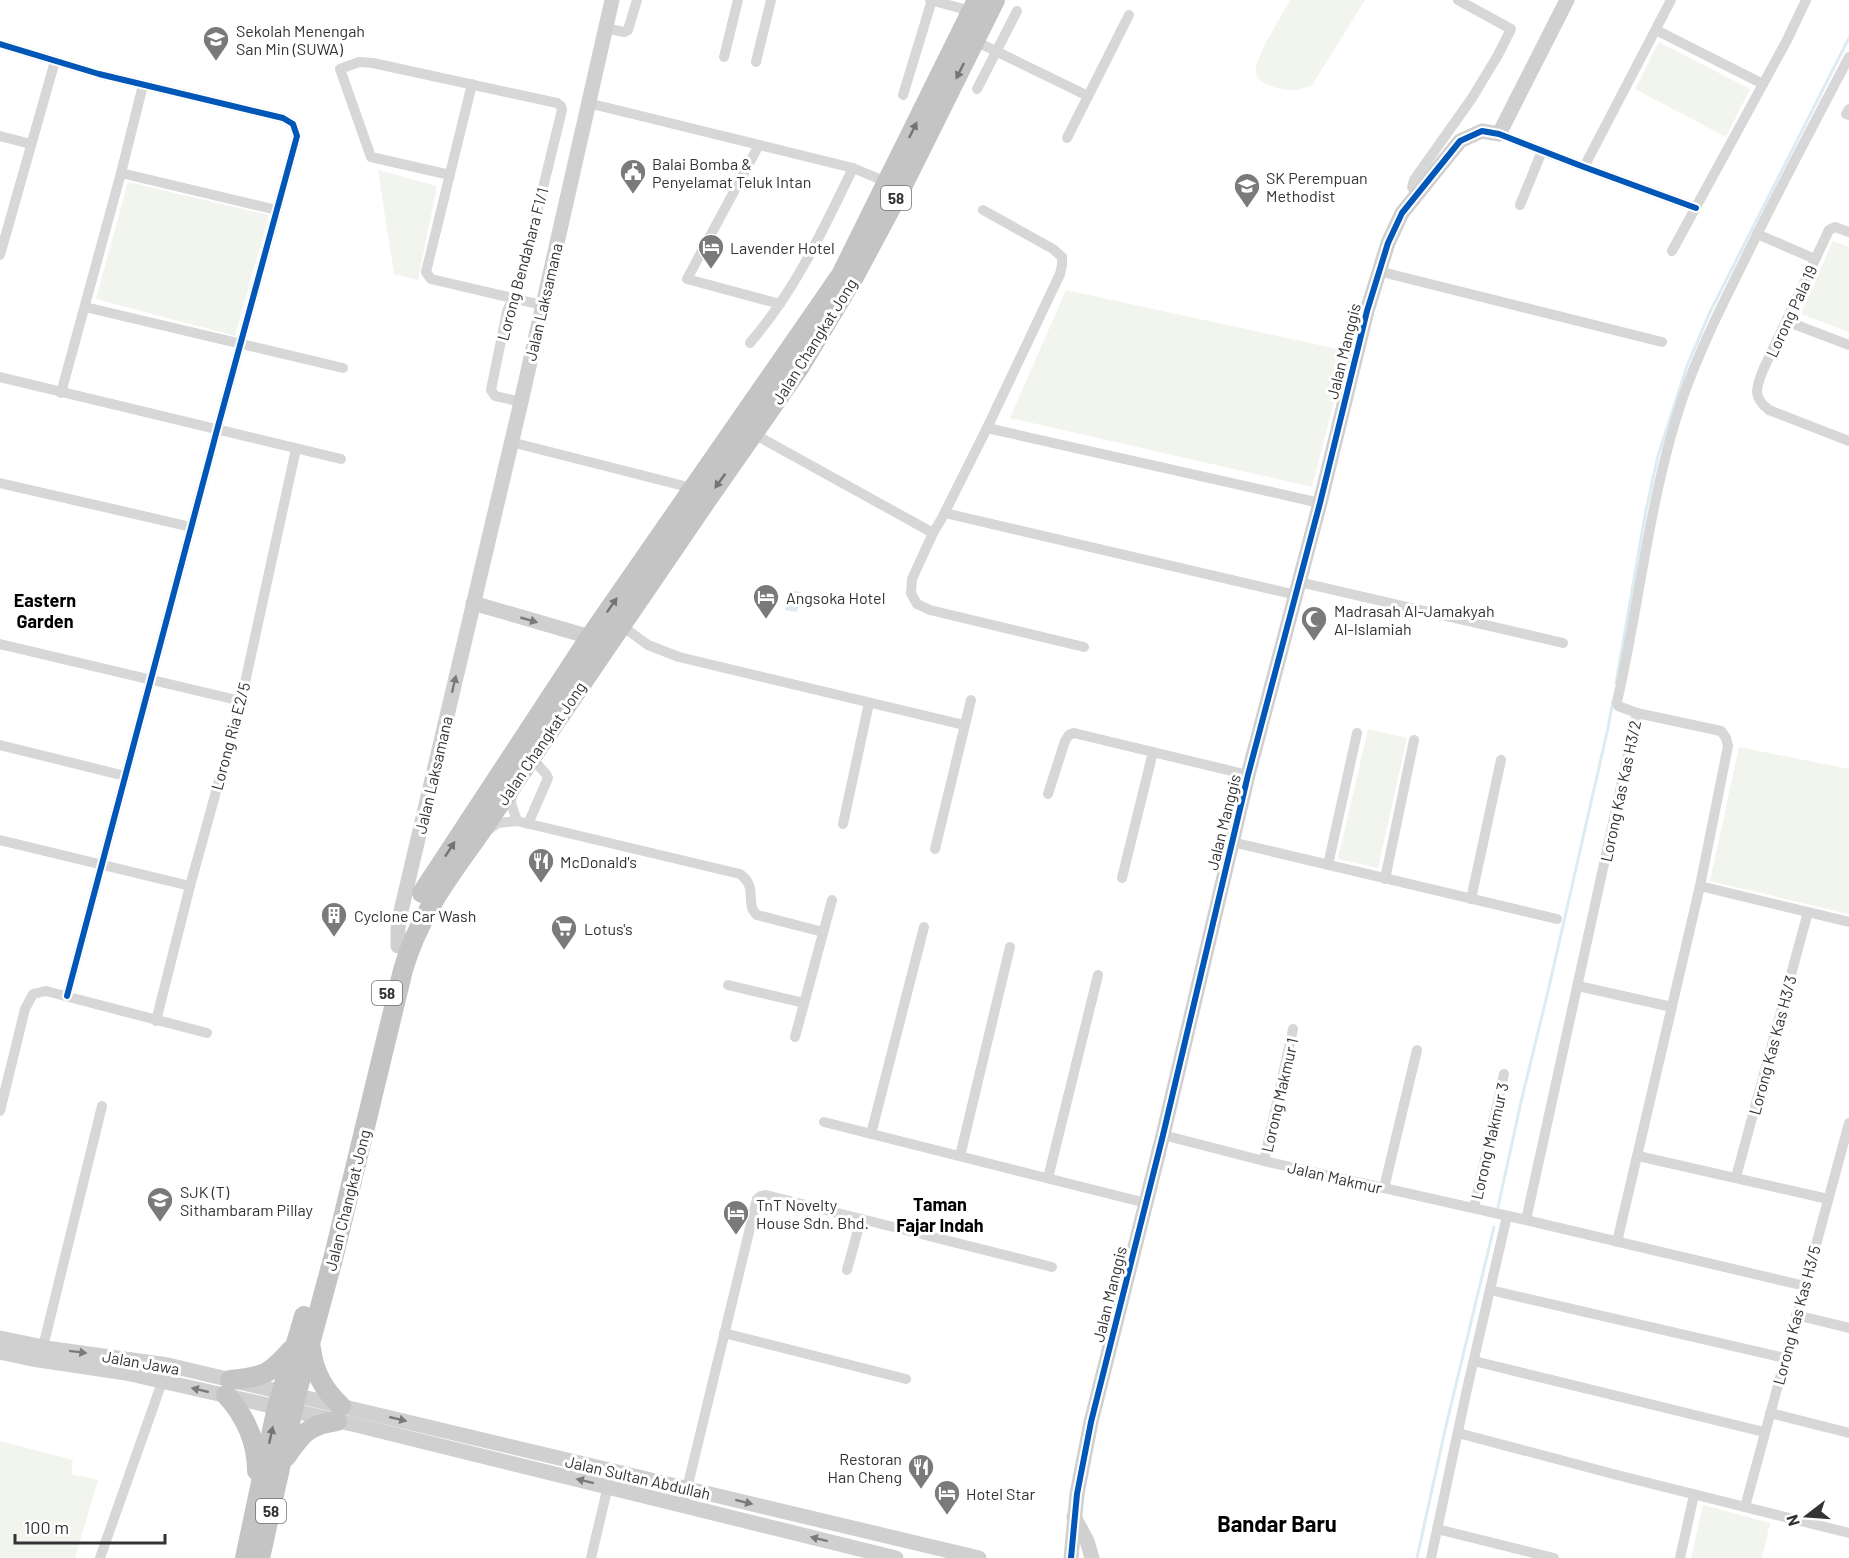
<svg xmlns="http://www.w3.org/2000/svg" width="1849" height="1558" viewBox="0 0 1849 1558" font-family="Barlow,sans-serif">
<rect width="100%" height="100%" fill="#fff"/>
<g fill="#f1f5ed">
<path d="M1290,0H1365L1312,85C1296,92 1288,92 1271,86C1264,83 1256,80 1256,71C1255,57 1282,15 1290,0Z"/>
<path d="M1659,42L1750,89L1726,137L1635,89Z"/>
<path d="M378,170L437,186L418,280L394,274Z"/>
<path d="M128,182L269,215L235,336L96,299Z"/>
<path d="M1833,241L1849,247V332L1801,314Z"/>
<path d="M1066,290L1347,351L1312,487L1010,418Z"/>
<path d="M1368,729L1407,738L1378,868L1338,859Z"/>
<path d="M1739,747L1849,769V914L1710,881Z"/>
<path d="M0,1441L73,1460L71,1474L98,1480L75,1558H0Z"/>
<path d="M1703,1505L1770,1523L1762,1558H1691Z"/>
</g>
<path fill="#ddebf3" d="M789,590L801,592L797,612L785,610Z"/>
<g fill="none" stroke-linecap="round" stroke-linejoin="round">
<g stroke="#ddebf3" stroke-width="3">
<path d="M1616,683L1646,510L1658,456L1687,366L1710,312L1849,38"/>
<path d="M1498,1207L1521,1102L1549,987L1608,728L1613,701"/>
<path d="M1417,1558L1445,1430L1494,1227"/>
</g>
<g stroke="#d7d7d7" stroke-width="10">
<path d="M930,0L971,11"/>
<path d="M605,28L624,32L628,30L637,0"/>
<path d="M1656,30L1763,84"/>
<path d="M975,41L1088,96"/>
<path d="M0,44L99,74L283,118L293,124L297,136L217,430L67,996"/>
<path d="M724,57L738,0"/>
<path d="M756,62L771,0"/>
<path d="M472,84L426,272L431,279L542,305"/>
<path d="M977,89L1017,11"/>
<path d="M903,95L932,0"/>
<path d="M588,103L853,168L889,183"/>
<path d="M1849,109L1846,114L1849,115"/>
<path d="M1499,134L1584,167L1696,208"/>
<path d="M0,136L31,144"/>
<path d="M1067,138L1129,15"/>
<path d="M759,145L687,279L780,304"/>
<path d="M1584,167L1671,0"/>
<path d="M121,173L277,210"/>
<path d="M450,175L371,157L340,69L359,62L373,63L557,103L561,106L562,110L519,286L507,311L491,390L495,396L521,402"/>
<path d="M1417,194L1412,187L1414,180L1472,98L1498,55L1511,29L1458,0"/>
<path d="M1520,205L1542,151"/>
<path d="M983,210L1053,249L1062,257V265L1060,274L987,428L942,518L933,533L912,579L911,593L917,604L930,610L1084,647"/>
<path d="M1849,232L1835,227L1829,230L1763,370C1756,388 1752,397 1769,410L1849,441"/>
<path d="M1757,234L1815,259"/>
<path d="M1672,251L1787,40L1806,0"/>
<path d="M0,255L55,61"/>
<path d="M1378,271L1662,342"/>
<path d="M85,307L343,368"/>
<path d="M1786,321L1849,345"/>
<path d="M750,343C796,289 823,230 853,168"/>
<path d="M0,377L341,459"/>
<path d="M61,393L121,173L143,85"/>
<path d="M987,428L1320,503"/>
<path d="M754,434L933,533"/>
<path d="M511,442L692,488"/>
<path d="M0,483L191,527"/>
<path d="M945,513L1296,595"/>
<path d="M1299,582L1563,643"/>
<path d="M622,626L648,645L679,657L964,725"/>
<path d="M0,644L241,701"/>
<path d="M1637,713L1618,706L1617,702C1640,602 1649,498 1682,400C1699,351 1722,305 1745,259C1778,191 1814,124 1849,57"/>
<path d="M0,745L125,776"/>
<path d="M513,790L511,803L517,821"/>
<path d="M1048,794L1065,741L1069,735L1074,733L1248,775"/>
<path d="M528,824L548,778L546,774L531,757"/>
<path d="M843,824L869,703"/>
<path d="M487,831L498,823L517,821L740,874C759,888 744,903 757,915L823,932"/>
<path d="M0,840L190,886"/>
<path d="M1232,842L1557,919"/>
<path d="M935,849L971,700"/>
<path d="M1328,865L1357,733"/>
<path d="M1122,878L1153,752"/>
<path d="M1385,879L1414,740"/>
<path d="M1700,886L1849,922"/>
<path d="M1471,899L1501,760"/>
<path d="M728,985L804,1003"/>
<path d="M1578,986L1672,1007"/>
<path d="M156,1021L190,886L241,701L296,449"/>
<path d="M795,1037L832,900"/>
<path d="M0,1111L25,1009L33,994L46,991L207,1033"/>
<path d="M824,1122L1146,1203"/>
<path d="M871,1134L924,927"/>
<path d="M1163,1135L1264,1161L1526,1220L1805,1286"/>
<path d="M960,1156L1010,947"/>
<path d="M1638,1156L1828,1199"/>
<path d="M1264,1161L1293,1029"/>
<path d="M1736,1177L1808,912"/>
<path d="M1048,1178L1098,975"/>
<path d="M1384,1188L1417,1050"/>
<path d="M1474,1208L1504,1074"/>
<path d="M1526,1220L1637,713L1721,731L1726,738L1728,746L1700,886L1617,1242"/>
<path d="M847,1270L861,1219"/>
<path d="M1490,1290L1785,1358"/>
<path d="M1796,1315L1849,1328"/>
<path d="M724,1333L906,1379"/>
<path d="M43,1347L102,1106"/>
<path d="M1474,1361L1764,1432"/>
<path d="M1770,1413L1849,1433"/>
<path d="M1458,1433L1617,1475L1849,1533"/>
<path d="M683,1505L757,1199L761,1196L766,1195L1052,1267"/>
<path d="M1745,1507L1849,1123"/>
<path d="M1437,1529L1554,1558"/>
<path d="M100,1558L168,1365"/>
<path d="M591,1558L608,1486"/>
<path d="M1431,1558L1467,1389L1507,1216"/>
<path d="M1680,1558L1694,1495"/>
</g>
<g stroke="#d0d0d0" stroke-width="15">
<path d="M473,603L590,637"/>
<path d="M398,946V928L401,911L521,402L612,0"/>
<path d="M0,1338L53,1349L168,1365L979,1558"/>
<path d="M0,1352L32,1359L126,1373L356,1425L896,1558"/>
<path d="M1074,1517L1087,1541L1092,1558"/>
<path d="M1071,1558L1077,1494L1091,1422L1163,1135L1248,775L1320,503L1367,311L1388,243L1402,213L1460,141L1482,131L1499,134L1567,0"/>
</g>
<g stroke="#c4c4c4" stroke-width="20">
<path d="M422,893L590,637L841,275L977,0"/>
<path d="M311,1348C314,1372 323,1389 341,1406"/>
<path d="M230,1380C264,1376 268,1376 291,1350"/>
<path d="M226,1395C246,1417 257,1441 257,1471"/>
<path d="M286,1457C302,1434 308,1425 337,1421"/>
<path d="M245,1558L277,1407L304,1316"/>
<path d="M260,1558L296,1396L334,1255L403,970C417,921 444,883 473,843L704,504L799,368L855,275L901,189L995,0"/>
</g>
<g stroke="#fff" stroke-width="10">
<g id="cycleway">
<path d="M0,44L99,74L283,118L293,124L297,136L217,430L67,996"/>
<path d="M1071,1558L1077,1494L1091,1422L1163,1135L1248,775L1320,503L1367,311L1388,243L1402,213L1460,141L1482,131L1499,134L1584,167L1696,208"/>
</g>
</g>
<use href="#cycleway" stroke="#0057b8" stroke-width="6"/>
</g>
<defs><path id="oneway-solid" d="M-6-.8H1V-3.2L6.5 0L1 3.2V.8H-6Z" transform="scale(1.5)"/></defs>
<g fill="#747474">
<use href="#oneway-solid" transform="translate(960 71) rotate(116)"/>
<use href="#oneway-solid" transform="translate(913 130) rotate(-64)"/>
<use href="#oneway-solid" transform="translate(720 481) rotate(126)"/>
<use href="#oneway-solid" transform="translate(612 605) rotate(-55)"/>
<use href="#oneway-solid" transform="translate(450 849) rotate(-57)"/>
<use href="#oneway-solid" transform="translate(271 1435) rotate(-78)"/>
</g>
<g fill="#7a7a7a">
<use href="#oneway-solid" transform="translate(529 620) rotate(16)"/>
<use href="#oneway-solid" transform="translate(454 684) rotate(-77)"/>
<use href="#oneway-solid" transform="translate(78 1352) rotate(7)"/>
<use href="#oneway-solid" transform="translate(200 1390) rotate(-167)"/>
<use href="#oneway-solid" transform="translate(398 1419) rotate(13)"/>
<use href="#oneway-solid" transform="translate(585 1481) rotate(-166)"/>
<use href="#oneway-solid" transform="translate(744 1502) rotate(14)"/>
<use href="#oneway-solid" transform="translate(819 1539) rotate(-166)"/>
</g>
<defs>
<g id="school-pin" transform="scale(1.35)"><path d="M0 17L-7.5 6A9.5 9.5 0 1 1 7.5 6Z" fill="#7a7a7a" stroke="#fff"/><path d="M0-5L7-2L0 1L-7-2ZM-4 1L0 2.5L4 1V4Q0 6-4 4Z" fill="#fff"/></g>
<g id="civic-pin" transform="scale(1.35)"><path d="M0 17L-7.5 6A9.5 9.5 0 1 1 7.5 6Z" fill="#7a7a7a" stroke="#fff"/><path d="M-.6-6.5H3V-4.5H.6V-3L4-1V1h2V6H-6V1h2V-1L-.6-3ZM-1.2 2.5V6h2.4V2.5Z" fill="#fff"/></g>
<g id="hotel-pin" transform="scale(1.35)"><path d="M0 17L-7.5 6A9.5 9.5 0 1 1 7.5 6Z" fill="#7a7a7a" stroke="#fff"/><path d="M-6-4.5h1.5V1H6V5H4.5V3h-9V5H-6ZM-4 0a1.8 1.8 0 1 1 3.6 0ZM.5 0V-2.5h3Q6-2.5 6 0Z" fill="#fff"/></g>
<g id="mosque-pin" transform="scale(1.35)"><path d="M0 17L-7.5 6A9.5 9.5 0 1 1 7.5 6Z" fill="#7a7a7a" stroke="#fff"/><path d="M3.5-4.9A6 6 0 1 0 3.5 4.9A5 5 0 1 1 3.5-4.9Z" fill="#fff"/></g>
<g id="restaurant-pin" transform="scale(1.35)"><path d="M0 17L-7.5 6A9.5 9.5 0 1 1 7.5 6Z" fill="#7a7a7a" stroke="#fff"/><path d="M-5-6h1v4h1v-4h1v4h1v-4h1v5L-1.5 .5V6h-2V.5L-5-1ZM5-6V6H3V1.5H1.5Q1.5-4 5-6Z" fill="#fff"/></g>
<g id="building-pin" transform="scale(1.35)"><path d="M0 17L-7.5 6A9.5 9.5 0 1 1 7.5 6Z" fill="#7a7a7a" stroke="#fff"/><path d="M-4-6H4V6H1V3H-1V6H-4ZM-2.5-4.3h1.7v1.8h-1.7ZM.8-4.3h1.7v1.8H.8ZM-2.5-1h1.7V.8h-1.7ZM.8-1h1.7V.8H.8Z" fill="#fff"/></g>
<g id="supermarket-pin" transform="scale(1.35)"><path d="M0 17L-7.5 6A9.5 9.5 0 1 1 7.5 6Z" fill="#7a7a7a" stroke="#fff"/><path d="M-6-5.5h2.5l.6 2H6L4.5 2H-2.5L-4.4-4H-6ZM-1.5 3.2a1.3 1.3 0 1 0 .1 0ZM3 3.2a1.3 1.3 0 1 0 .1 0Z" fill="#fff"/></g>
</defs>
<g fill-rule="evenodd">
<use href="#school-pin" x="216" y="39"/>
<use href="#civic-pin" x="633" y="172"/>
<use href="#school-pin" x="1247" y="186"/>
<use href="#hotel-pin" x="711" y="247"/>
<use href="#hotel-pin" x="766" y="597"/>
<use href="#mosque-pin" x="1314" y="619"/>
<use href="#restaurant-pin" x="541" y="861"/>
<use href="#building-pin" x="334" y="915"/>
<use href="#supermarket-pin" x="564" y="928"/>
<use href="#school-pin" x="160" y="1200"/>
<use href="#hotel-pin" x="736" y="1213"/>
<use href="#restaurant-pin" x="921" y="1467"/>
<use href="#hotel-pin" x="947" y="1493"/>
</g>
<g text-anchor="middle" dominant-baseline="central" stroke-width="6" stroke-linejoin="round" paint-order="stroke">
<g fill="#fff" stroke="#707070" stroke-width="1.5">
<rect x="881" y="186" width="30" height="24" rx="4.5"/>
<rect x="372" y="981" width="30" height="24" rx="4.5"/>
<rect x="256" y="1499" width="30" height="24" rx="4.5"/>
</g>
<g font-size="15" font-weight="bold" fill="#333">
<text x="896" y="198">58</text>
<text x="387" y="993">58</text>
<text x="271" y="1511">58</text>
</g>
<g font-size="16" fill="#333" stroke="#fff" text-anchor="start">
<text x="236" y="30">Sekolah Menengah<tspan x="236" dy="18">San Min (SUWA)</tspan></text>
<text x="652" y="163">Balai Bomba &amp;<tspan x="652" dy="18">Penyelamat Teluk Intan</tspan></text>
<text x="1266" y="177">SK Perempuan<tspan x="1266" dy="18">Methodist</tspan></text>
<text x="730" y="247">Lavender Hotel</text>
<text x="786" y="597">Angsoka Hotel</text>
<text x="1334" y="610">Madrasah Al-Jamakyah<tspan x="1334" dy="18">Al-Islamiah</tspan></text>
<text x="560" y="861">McDonald's</text>
<text x="354" y="915">Cyclone Car Wash</text>
<text x="584" y="928">Lotus's</text>
<text x="180" y="1191">SJK (T)<tspan x="180" dy="18">Sithambaram Pillay</tspan></text>
<text x="756" y="1204">TnT Novelty<tspan x="756" dy="18">House Sdn. Bhd.</tspan></text>
<text x="902" y="1458" text-anchor="end">Restoran<tspan x="902" dy="18">Han Cheng</tspan></text>
<text x="966" y="1493">Hotel Star</text>
</g>
<g font-size="16" fill="#333" stroke="#fff">
<text transform="translate(522 264) rotate(-75)">Lorong Bendahara F1/1</text>
<text transform="translate(543 302) rotate(-77)">Jalan Laksamana</text>
<text transform="translate(1791 311) rotate(-65)">Lorong Pala 19</text>
<text transform="translate(814 341) rotate(-58)">Jalan Changkat Jong</text>
<text transform="translate(1343 351) rotate(-76)">Jalan Manggis</text>
<text transform="translate(230 736) rotate(-75)">Lorong Ria E2/5</text>
<text transform="translate(541 743) rotate(-56)">Jalan Changkat Jong</text>
<text transform="translate(433 775) rotate(-77)">Jalan Laksamana</text>
<text transform="translate(1620 791) rotate(-78)">Lorong Kas Kas H3/2</text>
<text transform="translate(1223 822) rotate(-76)">Jalan Manggis</text>
<text transform="translate(1772 1045) rotate(-75)">Lorong Kas Kas H3/3</text>
<text transform="translate(1279 1095) rotate(-77)">Lorong Makmur 1</text>
<text transform="translate(1489 1141) rotate(-77)">Lorong Makmur 3</text>
<text transform="translate(1335 1177) rotate(13)">Jalan Makmur</text>
<text transform="translate(347 1200) rotate(-76)">Jalan Changkat Jong</text>
<text transform="translate(1109 1294) rotate(-76)">Jalan Manggis</text>
<text transform="translate(1796 1315) rotate(-75)">Lorong Kas Kas H3/5</text>
<text transform="translate(141 1362) rotate(10)">Jalan Jawa</text>
<text transform="translate(638 1477) rotate(13)">Jalan Sultan Abdullah</text>
</g>
<g font-size="18" font-weight="bold" fill="#000" stroke="#fff">
<text x="45" y="600">Eastern<tspan x="45" dy="21">Garden</tspan></text>
<text x="940" y="1204">Taman<tspan x="940" dy="21">Fajar Indah</tspan></text>
</g>
<g font-size="22" font-weight="bold" fill="#000" stroke="#fff">
<text x="1277" y="1523">Bandar Baru</text>
</g>
</g>
<g transform="translate(1807 1516) rotate(253)" stroke="#ffffff" stroke-width="4.5" paint-order="stroke">
<path d="M0-4.5L10 22L0 15L-10 22Z" fill="#333333"/>
<text y="-9" font-size="16" font-weight="bold" text-anchor="middle" fill="#333333">N</text>
</g>
<path d="M15 1534v9h150v-9" fill="none" stroke="#333333" stroke-width="3"/>
<text x="24" y="1534" font-size="18" fill="#333333" stroke="#ffffff" stroke-width="4.5" paint-order="stroke">100 m</text>
</svg>
